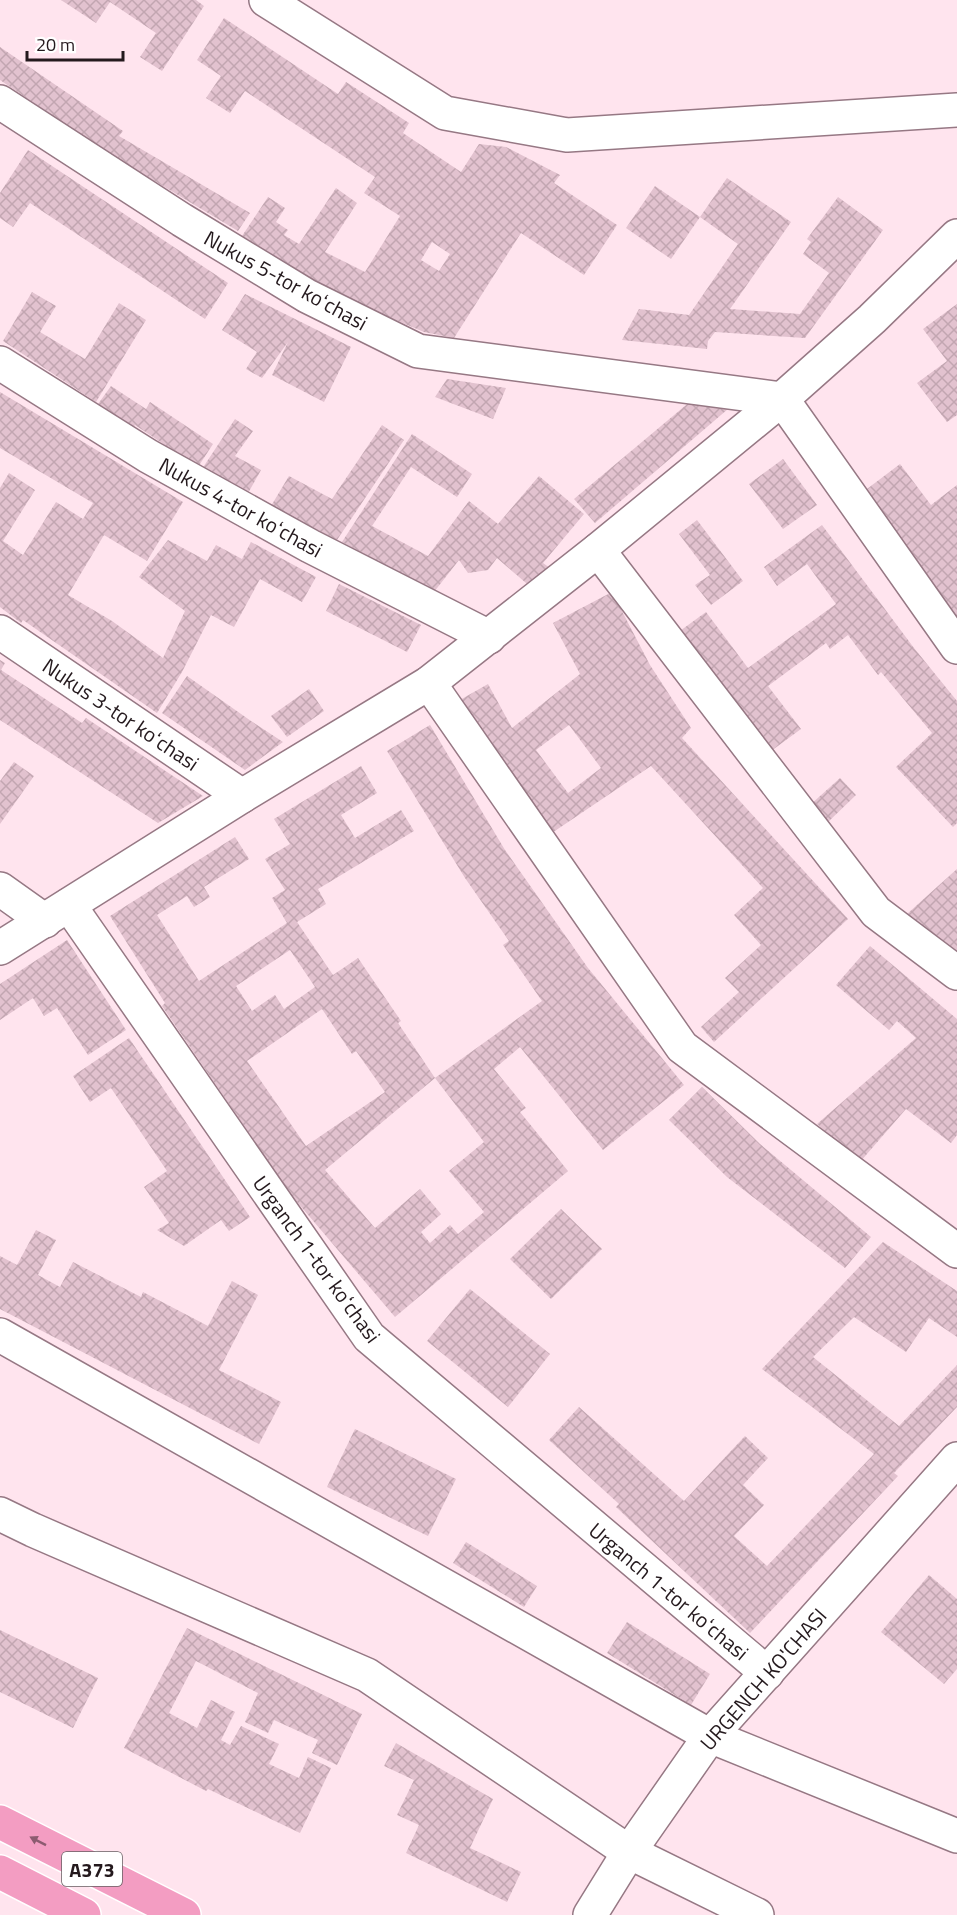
<svg xmlns="http://www.w3.org/2000/svg" width="957" height="1915" viewBox="0 0 957 1915" font-family="'Titillium Web',sans-serif">
<defs>
<pattern id="building-cross-hatch" width="8" height="8" patternUnits="userSpaceOnUse" patternTransform="scale(1.5)"><rect width="8" height="8" fill="#e2c2cf"/><path d="M0 0l8 8M0 8l8-8" fill="none" stroke="#c2a6b1"/></pattern>
</defs>
<rect width="100%" height="100%" fill="#ffe4ee"/>
<g fill="url(#building-cross-hatch)" fill-rule="evenodd">
<path d="M61,0H196L204,6L162,71L140,57L156,33L110,2L96,23Z"/>
<path d="M224,18L338,94L346,82L409,123L403,133L461,172L479,144L506,147L560,175L554,183L617,225L584,275L521,233L454,338L424,332L372,310L309,277L242,236L268,197L285,208L276,222L288,230L284,235L299,244L336,188L357,203L325,252L365,272L400,216L364,193L375,177L245,91L230,113L206,98L221,76L197,60ZM432,242L450,254L439,271L421,260Z"/>
<path d="M0,47L123,131L119,136L250,213L238,231L108,153L0,80Z"/>
<path d="M28,150L228,283L205,319L30,203L13,227L0,218V193Z"/>
<path d="M727,178L791,222L730,309L800,314L829,273L803,254L811,242L807,239L838,197L883,230L805,338L715,332L708,341L707,349L622,340L639,309L689,315L738,244L700,217Z"/>
<path d="M655,186L700,217L671,259L626,228Z"/>
<path d="M32,292L56,306L40,332L85,359L119,303L146,320L96,402L3,341Z"/>
<path d="M245,294L351,347L324,402L272,375L288,342L262,378L246,369L257,352L222,330Z"/>
<path d="M957,304V415L947,422L917,383L947,361L923,329Z"/>
<path d="M447,379L506,388L493,419L435,397Z"/>
<path d="M111,386L146,409L150,402L213,444L198,467L135,425L133,428L98,404Z"/>
<path d="M0,392L183,502L147,561L104,535L68,595L112,621L163,658L185,611L139,577L168,540L207,561L216,545L242,559L251,542L316,577L302,602L260,579L234,627L211,615L182,672L157,713L23,620L21,623L0,607V488L9,473L35,490L3,541L23,555L56,502L83,519L93,503L0,448Z"/>
<path d="M692,400L728,409L595,523L574,499Z"/>
<path d="M235,419L253,431L235,456L261,470L247,495L202,469Z"/>
<path d="M382,425L404,440L337,540L271,506L289,476L332,499Z"/>
<path d="M412,434L472,474L457,497L411,467L372,526L428,556L469,501L498,524L539,476L584,514L543,563L550,568L533,589L497,558L488,570L468,573L459,560L434,592L342,542Z"/>
<path d="M783,459L817,505L783,529L749,484Z"/>
<path d="M900,464L931,505L957,485V634L863,492Z"/>
<path d="M697,520L743,581L711,605L695,585L710,575L679,534Z"/>
<path d="M822,525L914,648L957,701V823L953,827L896,767L932,733L881,672L878,675L848,635L830,649L826,643L768,686L801,729L767,754L673,636L706,612L748,668L836,604L807,564L777,586L764,567Z"/>
<path d="M339,584L421,625L407,652L326,611Z"/>
<path d="M612,592L650,665L691,728L682,738L848,919L714,1042L701,1027L739,992L725,978L761,945L734,915L763,888L651,766L543,839L460,700L488,684L512,728L580,674L553,623ZM569,725L601,768L568,793L536,750Z"/>
<path d="M0,660L5,663L1,670L82,723L86,718L203,796L158,823L0,720Z"/>
<path d="M187,676L251,721L283,742L245,770L162,713Z"/>
<path d="M309,689L324,711L287,737L271,716Z"/>
<path d="M430,725L505,850L588,968L684,1085L603,1150L520,1047L494,1069L526,1108L520,1112L568,1171L395,1317L292,1196L162,1006L165,1003L110,916L235,837L249,859L204,887L210,897L194,907L187,896L157,915L199,981L287,923L272,898L285,890L265,859L290,844L274,819L361,766L377,793L341,815L355,838L401,810L414,831L318,889L326,904L297,922L333,975L358,958L401,1021L398,1023L435,1078L325,1170L375,1228L420,1189L441,1214L421,1232L430,1243L450,1225L458,1234L484,1212L449,1171L484,1142L435,1078L542,1001L503,945L509,941L465,878L387,751ZM290,950L315,987L284,1009L275,995L252,1011L236,986ZM322,1009L352,1054L356,1051L385,1092L306,1146L247,1061Z"/>
<path d="M14,762L34,776L0,824V781Z"/>
<path d="M840,778L856,795L826,824L809,806Z"/>
<path d="M957,869V959L907,914Z"/>
<path d="M67,940L126,1030L88,1055L57,1008L44,1016L33,998L0,1020V984Z"/>
<path d="M870,946L957,1019V1135L951,1143L906,1109L860,1162L817,1124L916,1038L897,1021L889,1030L836,985Z"/>
<path d="M129,1038L250,1217L229,1231L221,1220L184,1246L157,1230L169,1223L144,1187L167,1171L111,1088L90,1102L73,1076Z"/>
<path d="M702,1087L760,1144L871,1237L845,1268L727,1177L669,1120Z"/>
<path d="M561,1209L602,1249L551,1299L510,1259Z"/>
<path d="M36,1230L56,1240L38,1275L60,1287L73,1262L141,1297L143,1292L208,1326L232,1281L258,1295L219,1370L281,1402L259,1444L0,1309V1256L17,1265Z"/>
<path d="M883,1242L957,1291V1337L929,1318L906,1352L854,1317L813,1357L899,1426L957,1365V1407L894,1473L898,1476L750,1633L616,1507L619,1504L549,1440L579,1407L684,1501L745,1436L768,1458L743,1485L764,1505L734,1536L767,1566L874,1454L762,1369Z"/>
<path d="M470,1289L550,1354L508,1407L427,1341Z"/>
<path d="M355,1429L456,1479L428,1536L327,1487Z"/>
<path d="M466,1542L537,1586L524,1607L453,1563Z"/>
<path d="M929,1575L957,1599V1669L944,1684L881,1632Z"/>
<path d="M627,1622L710,1674L691,1705L607,1653Z"/>
<path d="M187,1628L362,1714L337,1765L312,1753L318,1740L274,1720L268,1733L245,1722L258,1693L196,1661L169,1713L197,1728L211,1700L235,1712L221,1740L230,1745L241,1726L279,1744L269,1764L299,1778L308,1757L331,1768L300,1833L208,1789L206,1791L124,1748Z"/>
<path d="M0,1630L98,1678L73,1728L0,1692Z"/>
<path d="M396,1743L493,1799L470,1848L521,1872L507,1902L406,1853L419,1825L397,1815L414,1780L384,1766Z"/>
</g>
<g fill="none" stroke-linecap="round" stroke-linejoin="round">
<g stroke="#967884" stroke-width="36">
<g id="minor">
<path d="M266,0L445,113L567,135L957,110"/>
<path d="M0,102L182,220L307,296L418,351L782,399L957,647"/>
<path d="M0,363L148,456L310,546L489,637"/>
<path d="M598,550L876,912L957,973"/>
<path d="M0,632L242,796"/>
<path d="M429,683L682,1047L957,1251"/>
<path d="M0,889L45,921"/>
<path d="M69,905L369,1337L767,1673"/>
<path d="M0,948L242,796L429,683L598,550L782,399L872,319L957,236"/>
<path d="M0,1335L710,1736L957,1836"/>
<path d="M0,1514L33,1530L367,1675L629,1852L757,1915"/>
<path d="M590,1915L629,1852L710,1736L957,1459"/>
</g>
</g>
<g stroke="#fff" stroke-width="36">
<g id="highway">
<path d="M0,1822L184,1915"/>
<path d="M0,1872L84,1915"/>
</g>
</g>
<use href="#minor" stroke="#fff" stroke-width="33"/>
<use href="#highway" stroke="#f39dc2" stroke-width="33"/>
</g>
<defs><path id="oneway-solid" d="M-6-.8H1V-3.2L6.5 0L1 3.2V.8H-6Z" transform="scale(1.5)"/></defs>
<use fill="#8c5b70" href="#oneway-solid" transform="translate(38 1841) rotate(-153)"/>
<g text-anchor="middle" dominant-baseline="central" stroke-width="5" stroke-linejoin="round" paint-order="stroke">
<rect fill="#fff" stroke="#665e61" stroke-width="1.5" x="62" y="1852" width="60" height="34" rx="4.5"/>
<g font-size="20" font-weight="bold" fill="#24191d">
<text x="92" y="1869">A373</text>
</g>
<g font-size="21" fill="#24191d" stroke="#fff">
<text transform="translate(286 280) rotate(29)">Nukus 5-tor koʻchasi</text>
<text transform="translate(241 507) rotate(29)">Nukus 4-tor koʻchasi</text>
<text transform="translate(121 714) rotate(34)">Nukus 3-tor koʻchasi</text>
<text transform="translate(317 1259) rotate(54)">Urganch 1-tor koʻchasi</text>
<text transform="translate(669 1591) rotate(40)">Urganch 1-tor koʻchasi</text>
<text transform="translate(763 1679) rotate(-49)">URGENCH KO'CHASI</text>
</g>
</g>
<path d="M27 51v9h96v-9" fill="none" stroke="#24191d" stroke-width="3"/>
<text x="36" y="51" font-size="18" fill="#24191d" stroke="#ffffff" stroke-width="4.5" paint-order="stroke">20 m</text>
</svg>
